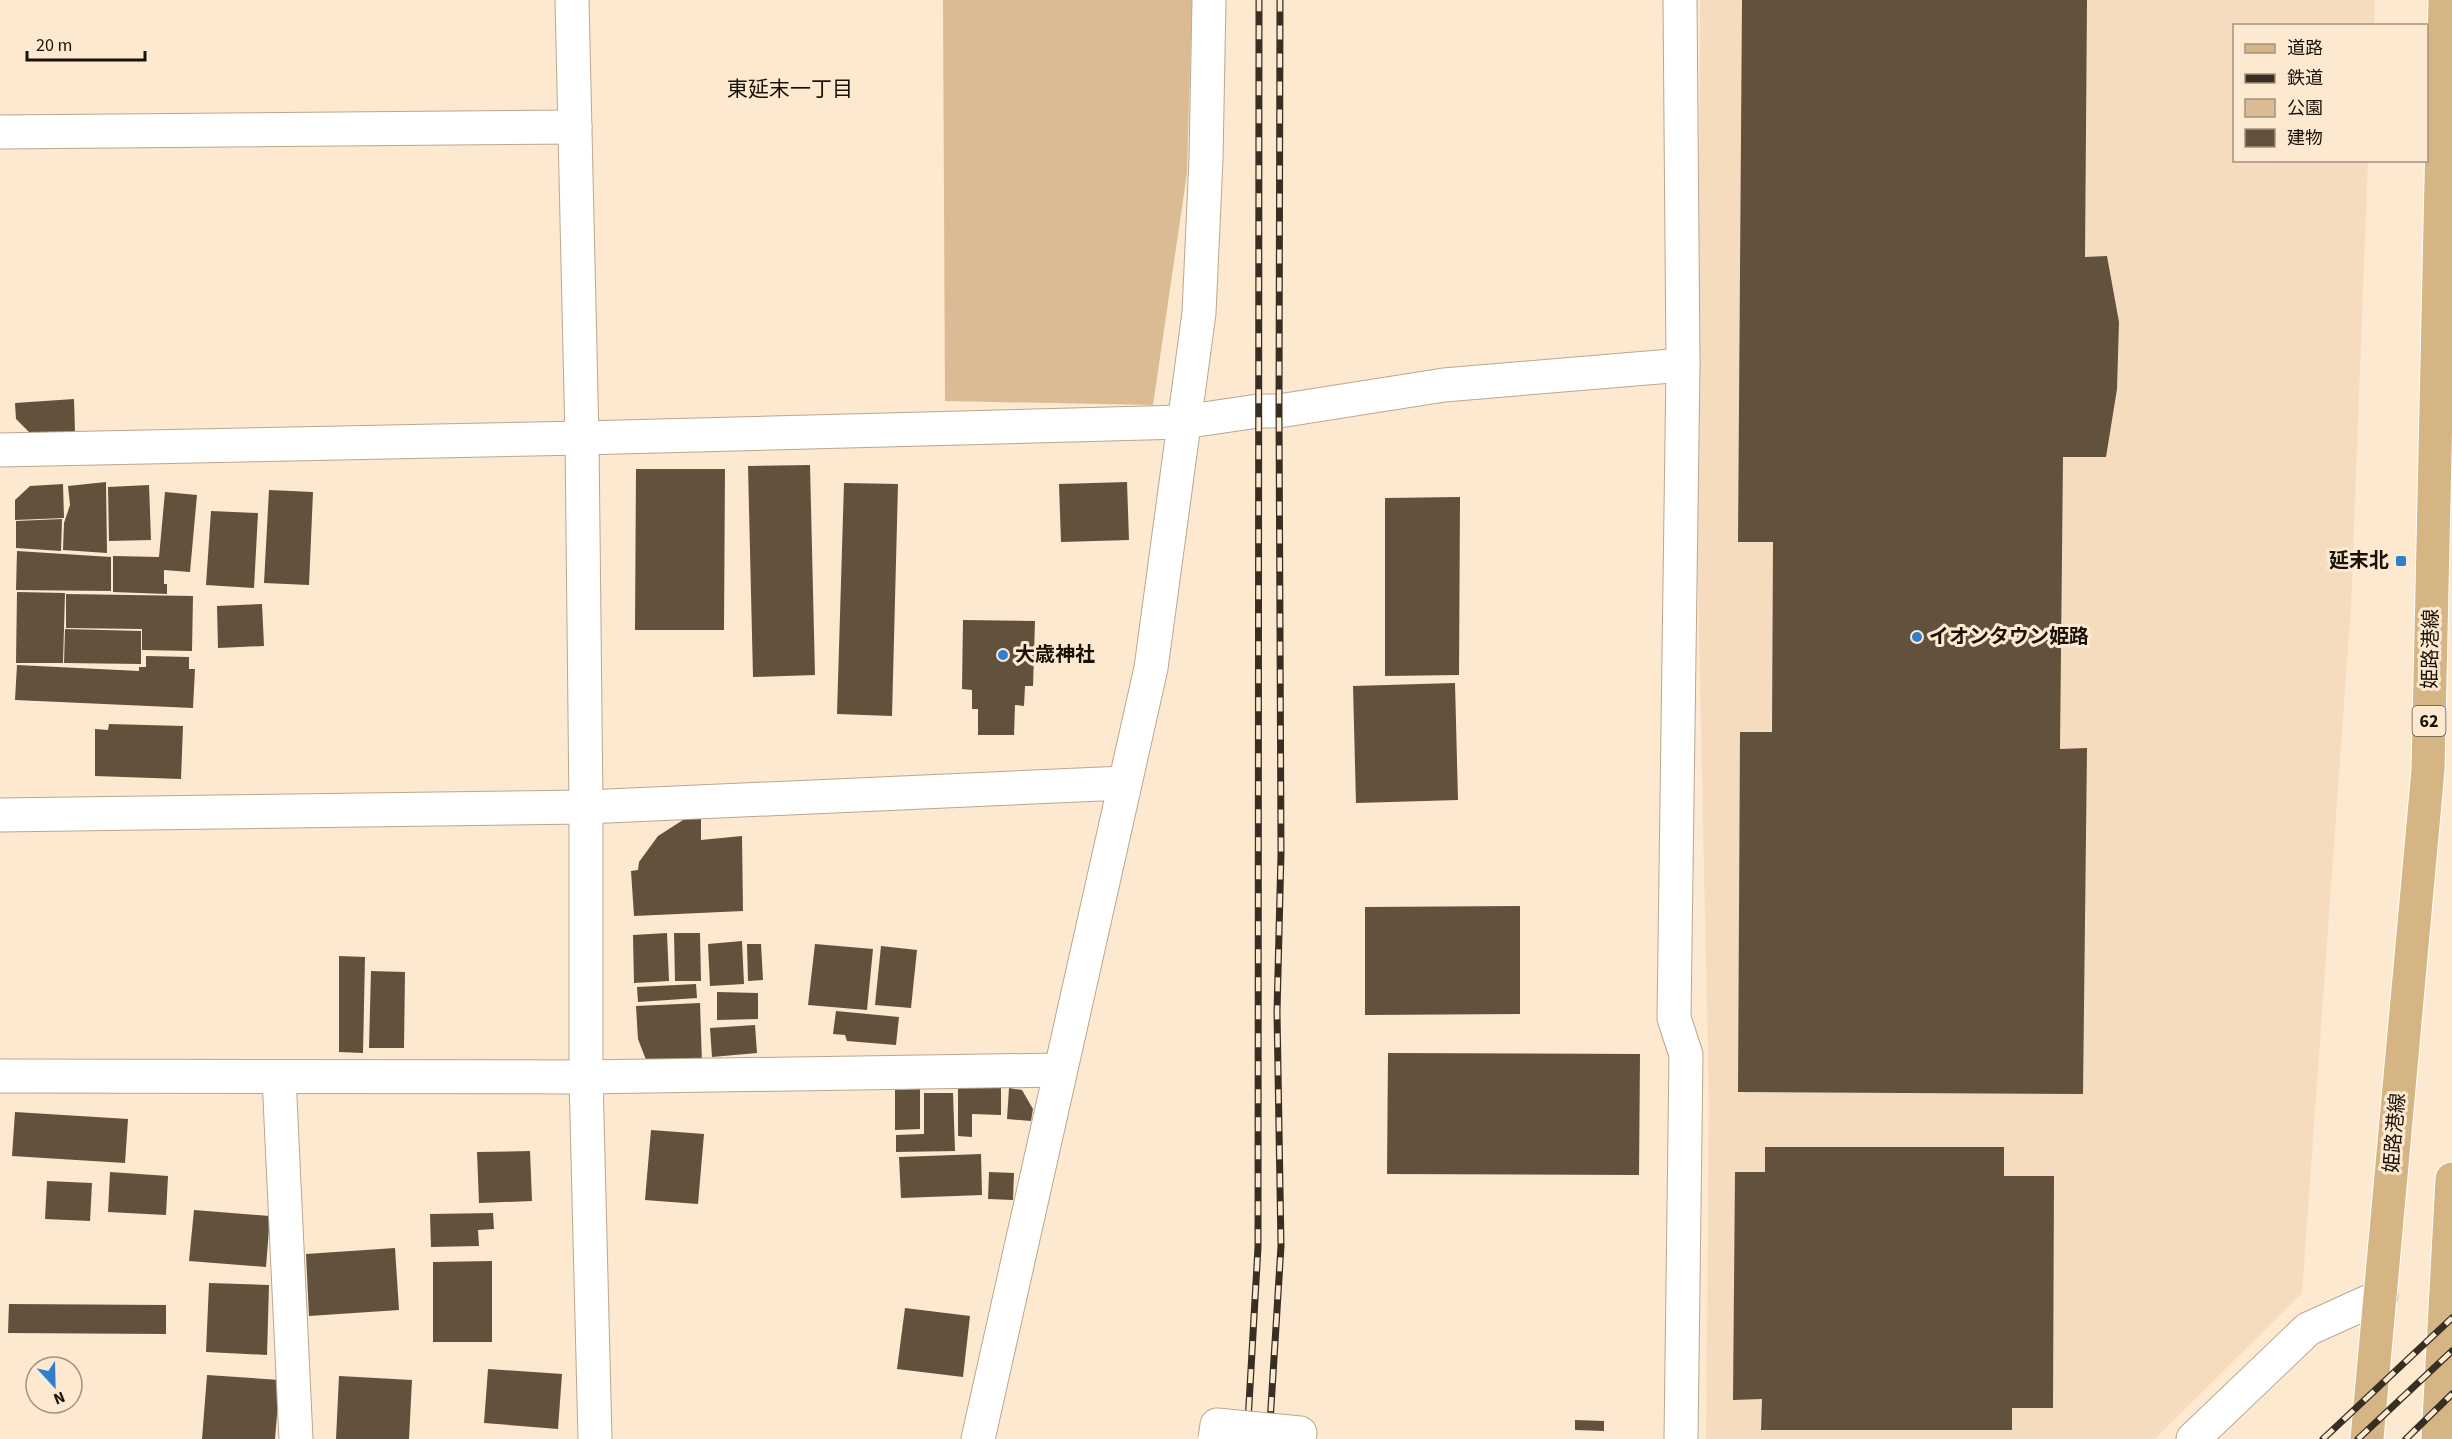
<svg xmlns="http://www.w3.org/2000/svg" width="2452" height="1439" viewBox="0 0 2452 1439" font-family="'Source Sans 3','Noto Sans JP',sans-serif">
<rect width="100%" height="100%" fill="#fde8d0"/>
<path fill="#f6dcbe" d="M1700,0H2375L2374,25L2234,26V160L2368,161L2351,606L2302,1293L2155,1439H1706L1709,1103L1697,542Z"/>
<path fill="#dbbb94" d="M943,0H1192L1187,173L1153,405L945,401Z"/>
<g fill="#62513c">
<path d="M1742,0H2087L2085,257L2107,256L2119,322L2117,389L2106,457H2063L2060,749L2087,748L2083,1094L1738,1092L1740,732H1772L1773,542H1738Z"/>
<path d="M74,399L75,433L32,435L16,419L15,403Z"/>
<path d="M810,465L815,675L753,677L748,466Z"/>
<path d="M636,469H725L724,630H635Z"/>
<path d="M106,482L107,553L63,550L64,523L70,505L68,486Z"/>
<path d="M1127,482L1129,540L1061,542L1059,484Z"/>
<path d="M844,483L898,484L892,716L837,714Z"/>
<path d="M63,484L64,518L15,520V500L30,486Z"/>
<path d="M149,485L151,540L109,541L108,487Z"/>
<path d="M269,490L313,492L309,585L264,583Z"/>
<path d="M165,492L197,495L190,572L164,570V584H167V594L113,592V556L159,557Z"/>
<path d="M1460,497L1459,675L1385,676V498Z"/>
<path d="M211,511L258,513L254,588L206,585Z"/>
<path d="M62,519L61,551L16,548V521Z"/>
<path d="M17,551L111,557V591L16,590Z"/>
<path d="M17,592L65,593L63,663H16Z"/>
<path d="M66,594L193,596L192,651L142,650V629L66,628Z"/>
<path d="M262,604L264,646L218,648L217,606Z"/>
<path d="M963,620L1035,621L1033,686H1025L1024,706L1015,705L1014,735H978V709H972V690L962,689Z"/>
<path d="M65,629L141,631V664L64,663Z"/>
<path d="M146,656L189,657V669H195L193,708L15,700L17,665L139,671V667H146Z"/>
<path d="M1455,683L1458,800L1356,803L1353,686Z"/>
<path d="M109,724L183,726L181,779L95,776V729L108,730Z"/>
<path d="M701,815V840L742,836L743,911L634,916L631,871L638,870L639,862L658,836L683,820Z"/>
<path d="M1520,906V1014L1365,1015V907Z"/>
<path d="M667,933L669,981L634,983L633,935Z"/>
<path d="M674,933H700L701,981H675Z"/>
<path d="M742,941L744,984L710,986L708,944Z"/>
<path d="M747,944H761L763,980L748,981Z"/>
<path d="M815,944L873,949L867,1010L808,1005Z"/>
<path d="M881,946L917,950L911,1008L875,1005Z"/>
<path d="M339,956L365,957L363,1053L339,1052Z"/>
<path d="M371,971L405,972L404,1048H369Z"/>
<path d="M696,984L697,998L638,1002L637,987Z"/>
<path d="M717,992L758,993V1019L717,1020Z"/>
<path d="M700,1003L702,1063L648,1065L638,1039L636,1006Z"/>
<path d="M836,1011L899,1017L896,1045L847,1041L845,1035L833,1034Z"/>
<path d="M755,1025L757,1053L712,1057L710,1028Z"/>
<path d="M1388,1053L1640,1054L1639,1175L1387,1174Z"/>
<path d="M958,1087H1001V1115L972,1114V1137L958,1136Z"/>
<path d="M1009,1088L1022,1090L1033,1109L1031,1121L1007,1119Z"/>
<path d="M920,1089V1129L895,1130V1090Z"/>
<path d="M924,1093H953L955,1151L896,1152V1135L924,1134Z"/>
<path d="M15,1112L128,1119L125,1163L12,1156Z"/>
<path d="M651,1130L704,1134L698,1204L645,1200Z"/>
<path d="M1765,1147H2004V1176H2054L2053,1408H2012V1430H1761L1762,1399L1733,1400L1735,1172H1765Z"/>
<path d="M530,1151L532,1201L479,1203L477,1152Z"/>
<path d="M981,1154L982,1195L901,1198L899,1157Z"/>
<path d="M110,1172L168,1176L166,1215L108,1212Z"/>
<path d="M989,1172L1014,1173L1013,1200L988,1199Z"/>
<path d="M47,1181L92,1183L90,1221L45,1219Z"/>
<path d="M194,1210L270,1216L266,1267L189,1261Z"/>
<path d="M493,1213L494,1229L478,1230L479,1246L431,1247L430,1214Z"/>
<path d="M395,1248L399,1310L309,1316L306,1254Z"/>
<path d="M492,1261V1342H433V1262Z"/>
<path d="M209,1283L269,1285L267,1355L206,1352Z"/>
<path d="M9,1304L166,1305V1334L8,1333Z"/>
<path d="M905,1308L970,1316L963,1377L897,1369Z"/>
<path d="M488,1369L562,1374L558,1429L484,1423Z"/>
<path d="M207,1375L280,1380L275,1439H202Z"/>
<path d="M339,1376L412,1380L409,1439H336Z"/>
<path d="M1575,1420L1604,1421V1431L1575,1430Z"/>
</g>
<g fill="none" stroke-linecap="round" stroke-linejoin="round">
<g stroke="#baa790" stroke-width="35">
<g id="minor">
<path d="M572,0L582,438L586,807V1077L595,1439"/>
<path d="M1680,0L1683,365L1674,1018L1686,1055L1681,1439"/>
<path d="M0,132L575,127"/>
<path d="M0,450L582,438L1183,422L1258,411H1279L1444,385L1683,365"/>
<path d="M0,815L586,807L1124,783"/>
<path d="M0,1076L586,1077L1060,1070"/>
<path d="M279,1077L296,1439"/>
<path d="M978,1439L1151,668L1199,313L1206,159L1209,0"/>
<path d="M2193,1439L2308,1329L2381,1296"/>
</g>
</g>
<g stroke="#fff" stroke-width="35">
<g id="major">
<path d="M2367,1439L2428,770L2445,0"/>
<path d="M2438,1439L2452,1179"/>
</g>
</g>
<use href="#minor" stroke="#fff" stroke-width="33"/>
<use href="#major" stroke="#d6b585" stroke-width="33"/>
<g stroke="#382f24" stroke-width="7">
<g id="rail">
<path d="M1247,1439L1258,1247L1259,0"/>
<path d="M1269,1439L1281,1246L1277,1012L1281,853L1279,411L1280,0"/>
<path d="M2323,1439L2452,1318"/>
<path d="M2358,1439L2452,1351"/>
<path d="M2406,1439L2452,1394"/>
</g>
</g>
<use href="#rail" stroke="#fde8d0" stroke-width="4.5" stroke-dasharray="14" stroke-linecap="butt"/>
<g stroke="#baa790" stroke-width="35" stroke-linecap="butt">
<path id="minor-bridge" d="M1215,1439L1217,1425L1300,1433L1299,1439"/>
</g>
<use href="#minor-bridge" stroke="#fff" stroke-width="33"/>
</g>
<g fill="#307ece" stroke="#fde8d0" stroke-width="2">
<rect x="2395" y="555" width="12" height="12" rx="3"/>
<circle cx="1917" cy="637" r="6"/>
<circle cx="1003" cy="655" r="6"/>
</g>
<g text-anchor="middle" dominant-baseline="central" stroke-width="6" stroke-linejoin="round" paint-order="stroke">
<rect fill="#fde8d0" stroke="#5d5245" stroke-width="1.5" x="2412.5" y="706" width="33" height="30" rx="4.5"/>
<g font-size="18" font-weight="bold" fill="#191209">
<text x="2429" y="721">62</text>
</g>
<g font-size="20" font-weight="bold" fill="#191209" stroke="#fde8d0" text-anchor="start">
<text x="2389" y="561" text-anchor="end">延末北</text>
<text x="1929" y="637">イオンタウン姫路</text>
<text x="1015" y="655">大歳神社</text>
</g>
<g font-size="20" fill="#191209" stroke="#fde8d0">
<text transform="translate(2431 649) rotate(-89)">姫路港線</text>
<text transform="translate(2395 1133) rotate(-85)">姫路港線</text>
</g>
<g font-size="21" fill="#191209" stroke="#fde8d0">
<text x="790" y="89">東延末一丁目</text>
</g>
</g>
<rect x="2233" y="24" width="195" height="138" fill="#fde8d0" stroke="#a29280" stroke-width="1.5"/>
<rect x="2245" y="44" width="30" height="9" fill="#d6b585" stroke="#a29280" stroke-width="1.5"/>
<text x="2287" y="54" font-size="18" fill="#191209">道路</text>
<rect x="2245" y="74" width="30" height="9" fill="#382f24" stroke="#a29280" stroke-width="1.5"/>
<text x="2287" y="84" font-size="18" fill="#191209">鉄道</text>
<rect x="2245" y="99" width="30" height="18" fill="#dbbb94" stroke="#a29280" stroke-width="1.5"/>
<text x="2287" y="114" font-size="18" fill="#191209">公園</text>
<rect x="2245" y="129" width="30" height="18" fill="#62513c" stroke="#a29280" stroke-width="1.5"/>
<text x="2287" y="144" font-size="18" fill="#191209">建物</text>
<g transform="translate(54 1385) rotate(158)"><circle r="28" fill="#fde8d0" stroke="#a29280" stroke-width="1.5"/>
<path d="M0-4.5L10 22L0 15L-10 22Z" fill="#307ece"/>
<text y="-9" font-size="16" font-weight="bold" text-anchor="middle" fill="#191209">N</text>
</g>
<path d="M27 51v9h118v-9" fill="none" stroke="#191209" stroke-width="3"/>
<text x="36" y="51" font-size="18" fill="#191209" stroke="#fde8d0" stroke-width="4.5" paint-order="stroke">20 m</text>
</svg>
